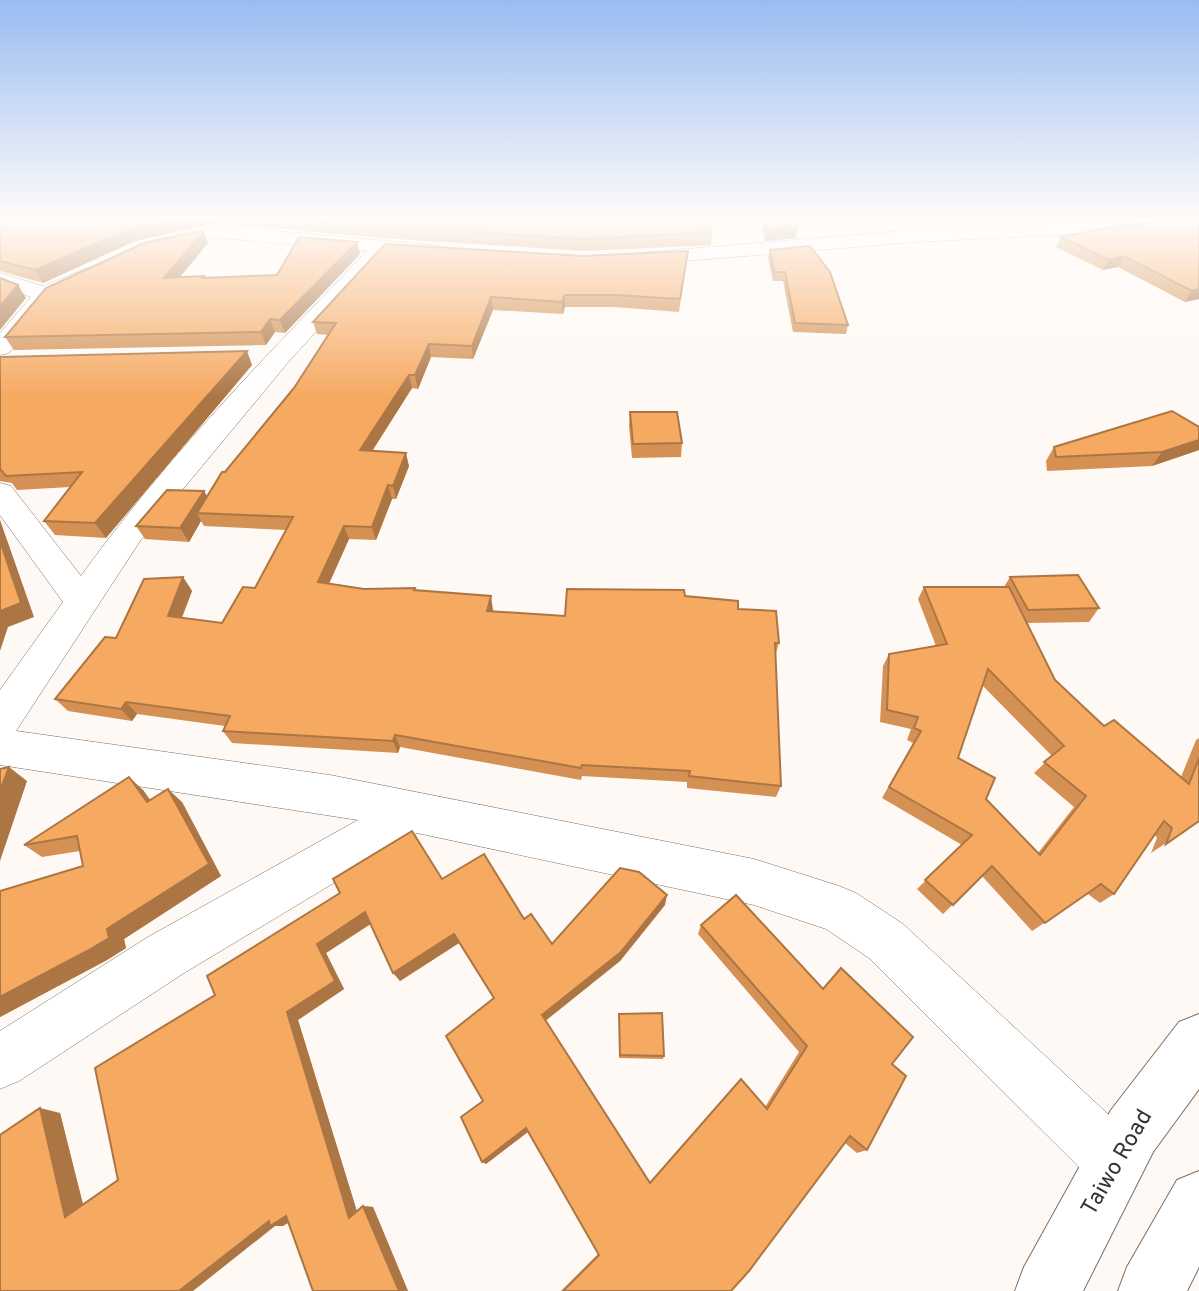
<svg xmlns="http://www.w3.org/2000/svg" width="1199" height="1291" viewBox="0 0 1199 1291" font-family="Overpass,sans-serif">
<rect width="100%" height="100%" fill="#fef9f4"/>
<g fill="none" stroke-linecap="round" stroke-linejoin="round">
<g stroke="#7b6f64" stroke-width="1">
<g id="street">
<path d="M1199,217V228L914,242L638,265L631,263L628,259L631,255L638,253L914,230Z"/>
<path d="M218,226L433,245L440,247L443,251L440,255L433,257L388,253L290,360L140,541L16,731L330,775L754,859L839,886L856,893L903,924L1137,1141L1145,1162L1137,1183L1116,1191L1095,1183L869,958L826,929L754,905L417,833L184,973L19,1081L0,1089V1031L148,937L358,820L0,765V690L63,602L0,515V483L11,486L81,576C165,459 267,355 367,251L218,238L158,251L151,249L148,245L151,241Z"/>
<path d="M88,268L96,269L99,274L96,279L49,299L47,306L9,353L0,355V333L31,297L0,286V273L43,286Z"/>
</g>
</g>
<g stroke="#7b6f64" stroke-width="2">
<g id="primary">
<path d="M1199,1014V1089L1153,1152L1083,1291H1015L1024,1267L1111,1110L1179,1022Z"/>
<path d="M1199,1171V1267L1187,1291H1118L1127,1267L1177,1180Z"/>
</g>
</g>
<use href="#street" fill="#fff" fill-rule="evenodd"/>
<use href="#primary" fill="#fff" fill-rule="evenodd"/>
</g>
<g fill="#d49153" fill-rule="evenodd">
<path d="M0,217H638L675,218V217H710L712,232L711,245L584,251L382,238L217,223L135,241L43,283L0,271Z"/>
<path d="M764,217L796,238L765,241L762,228Z"/>
<path d="M1101,217H1144L1104,219Z"/>
<path d="M1199,221V299L1185,302L1118,267L1103,270L1056,247L1061,237Z"/>
<path d="M357,242L360,254L285,333L275,332L266,345L14,350L5,337L208,243L180,277L204,276L205,278L277,275Z"/>
<path d="M770,250L848,325L846,334L793,332L783,281H773L768,258Z"/>
<path d="M688,251L679,312L615,307H565L563,314L493,310L473,359L431,357L418,389L412,388L372,451L409,466L396,499H392L376,540L349,539L329,583L364,589L416,591L493,610V611L565,616L685,596L738,609L779,643L775,656L781,786L776,797L687,788V782L582,776L581,780L400,747L398,753L232,743L223,731L225,726L137,714L132,721L68,711L55,699L116,638L183,577L192,591L182,618L222,623L255,588L286,530L204,526L201,521L189,542L145,539L136,526L204,491L207,496L225,472L294,388L328,335L317,334L313,322L584,256Z"/>
<path d="M0,357L252,365L106,538L55,535L44,521L70,487L17,490L12,483L0,481Z"/>
<path d="M630,412L682,443L681,457L632,458L629,426Z"/>
<path d="M1199,427V450L1152,466L1047,471L1046,461L1054,447Z"/>
<path d="M1010,577L1099,608L1089,622L1027,623L1055,680L1104,726L1181,777L1196,740L1199,738V821L1151,853L1157,838L1155,835L1114,894L1100,903L1088,894L1032,931L982,876L943,914L917,889L962,845L882,798L913,743L907,740L911,729L880,722L883,666L889,654L936,646L918,599L924,587H1004ZM982,685L1052,756L1034,773L1074,807L1038,853L986,799L958,758Z"/>
<path d="M143,790L150,800L182,802L221,876L124,939L126,948L107,960L0,1017V891L83,866L80,851L42,857L24,845Z"/>
<path d="M442,879L524,919L552,944L665,905L620,961L545,1021L650,1182L765,1107L799,1052L698,934L701,925L892,1064L867,1150L857,1153L845,1143L731,1291H561L598,1254L528,1132L486,1164L483,1101L494,999L459,943L400,981L371,924L326,953L344,989L298,1020L357,1212L363,1206L373,1207L408,1291H313L288,1223L283,1226H275L0,1291L60,1113L83,1204L118,1180L95,1068Z"/>
<path d="M619,1014L664,1056L663,1059L619,1058Z"/>
</g>
<g fill="#ac7644">
<path d="M187,217H215L217,223L135,241L43,283L35,270L130,229Z"/>
<path d="M798,226L796,238L765,241L767,229Z"/>
<path d="M204,231L208,243L169,290L164,278Z"/>
<path d="M357,242L360,254L285,333L280,320Z"/>
<path d="M1124,256L1118,267L1103,270L1109,260Z"/>
<path d="M18,285L26,298L0,330V306Z"/>
<path d="M1199,289V299L1185,302L1192,291Z"/>
<path d="M565,295V307L563,314L562,302Z"/>
<path d="M491,297L493,310L473,359L472,346Z"/>
<path d="M270,319L275,332L266,345L261,332Z"/>
<path d="M429,344L431,357L418,389L415,375Z"/>
<path d="M247,351L252,365L106,538L95,523Z"/>
<path d="M409,375L412,388L364,464L360,450Z"/>
<path d="M1199,440V450L1152,466L1162,452Z"/>
<path d="M406,453L409,466L396,499L393,486Z"/>
<path d="M388,485L392,499L376,540L372,527Z"/>
<path d="M204,491L212,505L197,513L201,521L189,542L180,528Z"/>
<path d="M0,520L34,617L8,627L0,651Z"/>
<path d="M344,526L349,539L324,595L318,582Z"/>
<path d="M183,577L192,591L177,629L168,616Z"/>
<path d="M491,596L493,610L489,624L487,611Z"/>
<path d="M126,702L137,714L132,721L121,709Z"/>
<path d="M395,735L400,747L398,753L393,741Z"/>
<path d="M9,767L27,781L0,861V791Z"/>
<path d="M129,777L143,790L161,815L147,802Z"/>
<path d="M168,789L182,802L221,876L124,939L126,948L107,960L0,1017V997L107,929Z"/>
<path d="M667,895L665,905L620,961L544,1022L542,1015Z"/>
<path d="M365,912L373,922L326,953L344,989L298,1020L359,1218H349L287,1012L317,944Z"/>
<path d="M454,934L459,943L400,981L393,973Z"/>
<path d="M40,1108L60,1113L86,1217H65Z"/>
<path d="M526,1128L529,1131L486,1164L482,1162Z"/>
<path d="M363,1206L373,1207L408,1291H399Z"/>
<path d="M286,1216H298L283,1226H275L193,1291H179L269,1221Z"/>
</g>
<g fill="#f6a961" stroke="#ac7644" stroke-width="2" fill-rule="evenodd">
<path d="M0,217H187L130,229L35,270L0,261Z"/>
<path d="M276,217L676,218V217H710L712,232L584,239L379,226Z"/>
<path d="M764,217H790L798,226L767,229Z"/>
<path d="M1199,221V289L1192,291L1124,256L1109,260L1061,237L1128,224Z"/>
<path d="M204,231L164,278L204,276L203,278L277,275L299,237L357,242L280,320L270,319L261,332L5,337L46,288L144,243Z"/>
<path d="M385,244L584,256L688,251L680,299L615,295H565L562,302L491,297L472,346L429,344L415,375H409L360,450L406,453L393,486L388,485L372,527L344,526L318,582L364,589L415,588L414,590L491,596L487,611L565,616L567,589L684,590L685,596L738,601V609L776,611L779,643H775L781,786L689,776L690,771L582,765L581,768L395,735L393,741L223,731L230,716L126,702L121,709L55,699L105,637L116,638L144,579L183,577L168,616L222,623L243,587L255,588L293,517L197,513L222,472H225L294,388L336,323L313,322Z"/>
<path d="M810,246L830,272L848,325L795,323L785,272H774L770,250Z"/>
<path d="M0,278L18,285L0,306Z"/>
<path d="M247,351L95,523L44,521L82,472L6,476L0,469V357Z"/>
<path d="M1172,411L1199,427V440L1162,452L1056,457L1054,447Z"/>
<path d="M630,412H677L682,443L633,444Z"/>
<path d="M167,490L204,491L180,528L136,526Z"/>
<path d="M0,541L21,603L0,611Z"/>
<path d="M1078,575L1099,608L1028,610L1010,577Z"/>
<path d="M924,587H1009L1055,680L1104,726L1114,720L1189,784L1199,758V821L1166,844L1172,828L1164,821L1114,894L1101,884L1045,923L992,866L953,905L925,880L972,835L889,787L921,731L914,728L918,717L887,710L889,654L947,644ZM988,669L1064,746L1044,762L1086,796L1040,855L986,799L995,778L958,758Z"/>
<path d="M9,767L0,791V769Z"/>
<path d="M129,777L147,802L168,789L209,864L107,929L109,938L89,950L0,997V891L83,866L77,836L24,845Z"/>
<path d="M412,831L442,879L484,854L524,919L531,914L552,944L620,868L639,872L667,895L621,952L542,1015L650,1183L741,1079L767,1109L807,1046L701,925L736,895L823,989L841,968L913,1037L892,1064L906,1076L867,1150L850,1136L749,1271L731,1291H563L599,1255L526,1128L482,1162L461,1117L483,1101L446,1036L494,998L454,934L393,973L365,912L317,944L335,981L287,1012L349,1218L363,1206L399,1291H313L286,1216L270,1226L269,1221L179,1291H0V1135L40,1108L65,1217L118,1180L95,1068L215,995L207,976L340,893L333,879Z"/>
<path d="M662,1013L664,1056L620,1055L619,1014Z"/>
</g>
<linearGradient id="sky" x2="0" y2="1"><stop stop-color="#99bcf1"/><stop offset="0.55" stop-color="#fffcfa"/><stop offset="1" stop-color="#fffcfa" stop-opacity="0"/></linearGradient>
<rect width="1199" height="398" fill="url(#sky)"/>
<g text-anchor="middle" dominant-baseline="central" stroke-width="5" stroke-linejoin="round" paint-order="stroke">
<g font-size="23" fill="#37322d" stroke="#fff">
<text transform="translate(1118 1163) rotate(-60)">Taiwo Road</text>
</g>
</g>
</svg>
